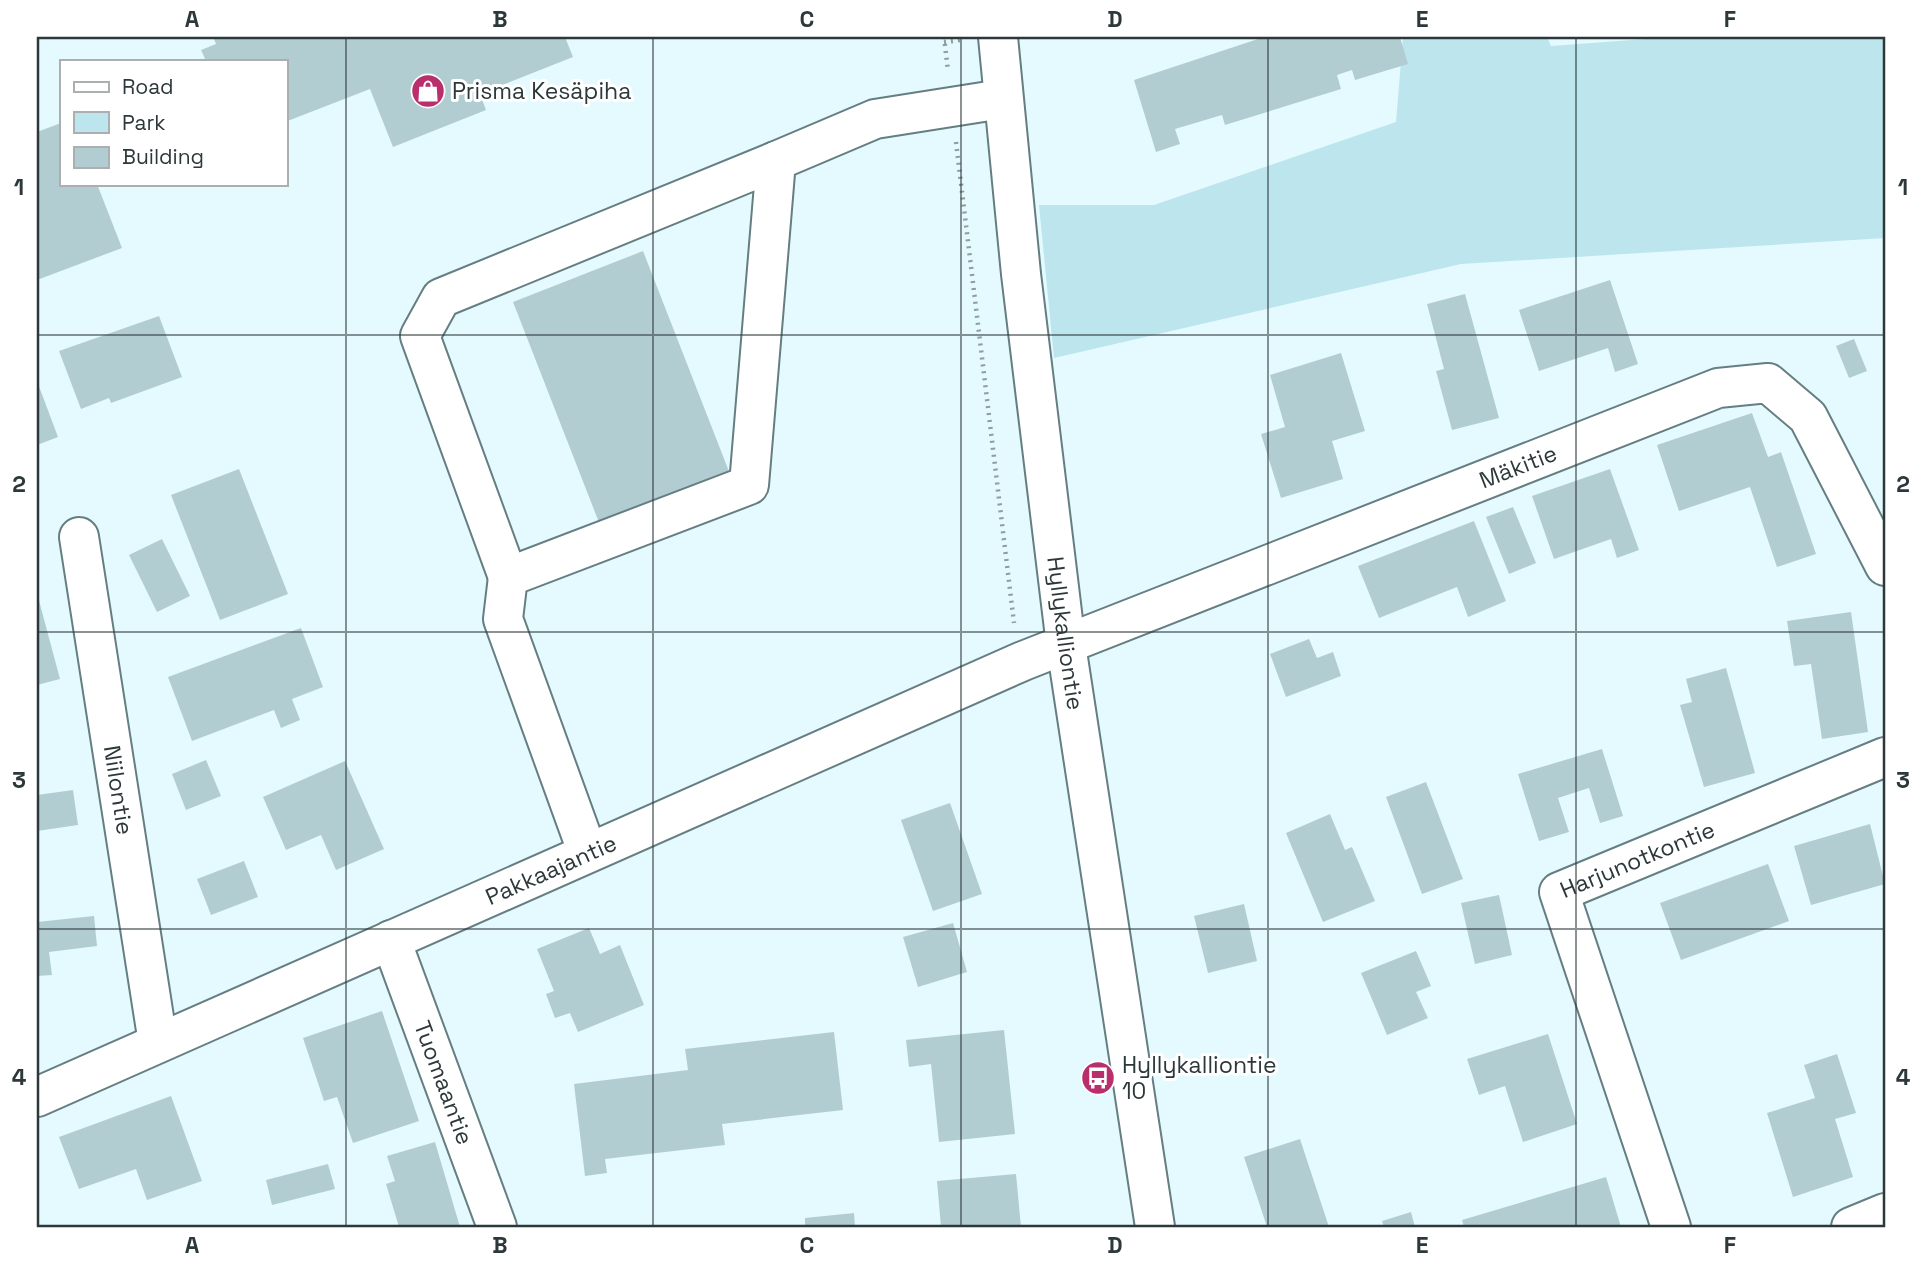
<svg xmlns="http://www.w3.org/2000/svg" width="1922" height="1264" viewBox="0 0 1922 1264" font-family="'Space Grotesk',sans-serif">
<rect width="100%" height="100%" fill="#e4fafe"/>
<path fill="#bce5ed" d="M1403,37H1547L1551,46L1673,37H1885V238L1461,264L1054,358L1039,205H1154L1396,122Z"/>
<g fill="#b2cdd1">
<path d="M213,37H565L573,57L480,94L486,110L393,147L370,89L285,122V61H206L201,50L216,44Z"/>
<path d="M1264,37H1400L1408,64L1355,80L1352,70L1337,75L1341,89L1225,125L1222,115L1175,129L1180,144L1156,152L1134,80Z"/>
<path d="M61,123V184H97L122,248L37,280V132Z"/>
<path d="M643,251L730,474L600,525L513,302Z"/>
<path d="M1610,280L1638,364L1615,372L1608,348L1539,371L1519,310Z"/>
<path d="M1465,294L1499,418L1452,430L1436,371L1444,369L1427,304Z"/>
<path d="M159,316L182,377L111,403L109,398L81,409L59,351Z"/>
<path d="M1854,339L1867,371L1849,378L1836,346Z"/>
<path d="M1341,353L1365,431L1332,441L1343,479L1281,498L1261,434L1285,427L1270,375Z"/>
<path d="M37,381L58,437L37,445Z"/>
<path d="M1752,413L1768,457L1781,452L1816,554L1777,567L1750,487L1679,511L1657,445Z"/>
<path d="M239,469L288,594L220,620L171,495Z"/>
<path d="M1610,469L1639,550L1617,558L1611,539L1554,559L1532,496Z"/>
<path d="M1513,507L1536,563L1509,574L1486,517Z"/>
<path d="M1474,521L1506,601L1468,617L1457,587L1379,618L1358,566Z"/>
<path d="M162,539L190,596L157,612L129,555Z"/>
<path d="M37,593L60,679L37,685Z"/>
<path d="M1851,612L1868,732L1822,739L1811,664L1794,666L1787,621Z"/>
<path d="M301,628L323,687L292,699L300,720L281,728L274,710L192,741L168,677Z"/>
<path d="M1309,639L1317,658L1333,652L1341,676L1286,697L1270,654Z"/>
<path d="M1726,668L1755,773L1704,787L1680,705L1692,702L1686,679Z"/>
<path d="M1602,749L1623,816L1600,823L1589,788L1558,798L1569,832L1539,841L1518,774Z"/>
<path d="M206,760L221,796L186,810L172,774Z"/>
<path d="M345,761L384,849L336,870L321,835L286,850L263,797Z"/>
<path d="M1426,782L1463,879L1422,894L1386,797Z"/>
<path d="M73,790L78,825L37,831V795Z"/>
<path d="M950,803L982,894L933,911L901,820Z"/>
<path d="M1330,814L1345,850L1352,847L1375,901L1323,922L1286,833Z"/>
<path d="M1870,824L1885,884L1811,905L1794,846Z"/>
<path d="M244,861L258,897L211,915L197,879Z"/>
<path d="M1768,864L1789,921L1681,960L1660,903Z"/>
<path d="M1499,895L1512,955L1475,964L1461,903Z"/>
<path d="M1244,904L1257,961L1208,973L1194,916Z"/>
<path d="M94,916L97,946L49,952L52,975L37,976V922Z"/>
<path d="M953,923L967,972L918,987L903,937Z"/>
<path d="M589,928L600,954L620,945L644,1005L578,1032L570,1013L555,1018L546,994L554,991L537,949Z"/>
<path d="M1416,951L1431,986L1416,992L1428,1018L1387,1035L1361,973Z"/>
<path d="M382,1011L419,1121L353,1143L337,1097L324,1101L303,1038Z"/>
<path d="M1004,1030L1015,1134L939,1142L931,1064L909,1067L906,1040Z"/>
<path d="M834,1032L843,1110L722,1124L725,1145L605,1159L607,1173L585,1176L574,1084L688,1070L685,1049Z"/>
<path d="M1548,1034L1577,1124L1523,1142L1505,1086L1479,1095L1467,1059Z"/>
<path d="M1837,1054L1856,1113L1835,1119L1853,1177L1793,1197L1767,1113L1815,1098L1804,1065Z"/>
<path d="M171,1096L202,1181L147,1200L136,1169L79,1189L59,1137Z"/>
<path d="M1300,1139L1329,1227H1267L1244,1157Z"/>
<path d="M435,1142L460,1227H399L386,1184L395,1181L387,1156Z"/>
<path d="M328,1164L335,1189L272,1205L266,1180Z"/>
<path d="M1016,1174L1021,1227H941L937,1181Z"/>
<path d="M1606,1177L1621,1227H1464L1462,1220Z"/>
<path d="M1411,1212L1415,1227H1384L1382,1221Z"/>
<path d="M854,1213L855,1227H805V1218Z"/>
</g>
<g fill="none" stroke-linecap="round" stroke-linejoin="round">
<g stroke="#657e82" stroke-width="42">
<g id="minor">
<path id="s1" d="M79,537L158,1043"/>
<path d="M508,577L420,336L441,298L776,161"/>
<path d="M587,851L503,619L508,577L749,485L776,161L875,119L1002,99"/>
<path id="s2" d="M391,940L497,1227"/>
<path id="s3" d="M37,1097L1023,661L1718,388L1768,383L1808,417L1885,566"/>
<path id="s4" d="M1671,1227L1559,892L1885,757"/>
<path d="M1851,1227L1885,1213"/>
</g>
</g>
<g stroke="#657e82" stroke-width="42">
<g id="major">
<path id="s5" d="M998,37L1021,274L1066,645L1155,1227"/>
</g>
</g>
<g stroke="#8d9ea1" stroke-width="4.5" stroke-dasharray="2 5" stroke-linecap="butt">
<path d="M944,37L948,71"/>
<path d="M944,42L961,40"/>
<path d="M956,142L1014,623"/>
</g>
<use href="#minor" stroke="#fff" stroke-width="38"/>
<use href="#major" stroke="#fff" stroke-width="38"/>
</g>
<path fill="none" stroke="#2d383a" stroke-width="2" stroke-opacity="0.55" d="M346,37V1227M653,37V1227M961,37V1227M1268,37V1227M1576,37V1227M37,335H1885M37,632H1885M37,929H1885"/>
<defs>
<g id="shop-disc" transform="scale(1.75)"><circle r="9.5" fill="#b92f6b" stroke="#fff"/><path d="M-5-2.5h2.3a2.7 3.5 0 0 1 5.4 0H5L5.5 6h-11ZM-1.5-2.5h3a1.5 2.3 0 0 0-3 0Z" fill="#fff"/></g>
<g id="bus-disc" transform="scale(1.75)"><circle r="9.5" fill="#b92f6b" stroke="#fff"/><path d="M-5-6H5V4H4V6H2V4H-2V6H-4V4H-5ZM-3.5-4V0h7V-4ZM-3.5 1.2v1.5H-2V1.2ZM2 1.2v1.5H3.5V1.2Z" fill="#fff"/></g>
</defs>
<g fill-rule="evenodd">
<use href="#shop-disc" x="428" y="91"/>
<use href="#bus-disc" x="1098" y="1078"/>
</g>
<g text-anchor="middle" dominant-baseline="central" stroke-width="6" stroke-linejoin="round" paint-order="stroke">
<g font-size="23" fill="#2d383a" stroke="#fff" text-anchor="start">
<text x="452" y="91">Prisma Kesäpiha</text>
<text x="1122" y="1065">Hyllykalliontie<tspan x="1122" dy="26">10</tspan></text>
</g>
<g font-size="23" fill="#2d383a" stroke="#fff">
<text stroke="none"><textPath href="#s3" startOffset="1610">Mäkitie</textPath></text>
<text stroke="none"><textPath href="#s5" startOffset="600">Hyllykalliontie</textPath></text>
<text stroke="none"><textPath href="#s1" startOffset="256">Niilontie</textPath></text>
<text stroke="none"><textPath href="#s4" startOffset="438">Harjunotkontie</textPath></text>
<text stroke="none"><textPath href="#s3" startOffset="562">Pakkaajantie</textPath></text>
<text stroke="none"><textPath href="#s2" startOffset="152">Tuomaantie</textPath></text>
</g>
</g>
<rect width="1922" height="1264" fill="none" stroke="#ffffff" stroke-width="77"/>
<rect x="60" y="60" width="228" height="126" fill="#ffffff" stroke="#abafb0" stroke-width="2"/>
<rect x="74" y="82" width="35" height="10" fill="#ffffff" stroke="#abafb0" stroke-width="2"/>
<text x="122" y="94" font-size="21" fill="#2d383a">Road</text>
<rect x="74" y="112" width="35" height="21" fill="#bce5ed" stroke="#abafb0" stroke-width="2"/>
<text x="122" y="130" font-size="21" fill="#2d383a">Park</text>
<rect x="74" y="147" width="35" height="21" fill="#b2cdd1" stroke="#abafb0" stroke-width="2"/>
<text x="122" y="164" font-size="21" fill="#2d383a">Building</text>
<rect x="38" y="38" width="1846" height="1188" fill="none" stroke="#2d383a" stroke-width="2.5"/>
<g font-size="23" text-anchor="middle" font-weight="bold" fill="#2d383a">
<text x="192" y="27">A</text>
<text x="500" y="27">B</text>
<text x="807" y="27">C</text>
<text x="1115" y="27">D</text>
<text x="1422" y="27">E</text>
<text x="1730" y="27">F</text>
<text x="19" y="195">1</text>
<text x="1903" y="195">1</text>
<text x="19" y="492">2</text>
<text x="1903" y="492">2</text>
<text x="19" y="788">3</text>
<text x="1903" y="788">3</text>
<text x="19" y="1085">4</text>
<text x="1903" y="1085">4</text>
<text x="192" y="1253">A</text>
<text x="500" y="1253">B</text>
<text x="807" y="1253">C</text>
<text x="1115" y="1253">D</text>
<text x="1422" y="1253">E</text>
<text x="1730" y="1253">F</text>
</g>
</svg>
